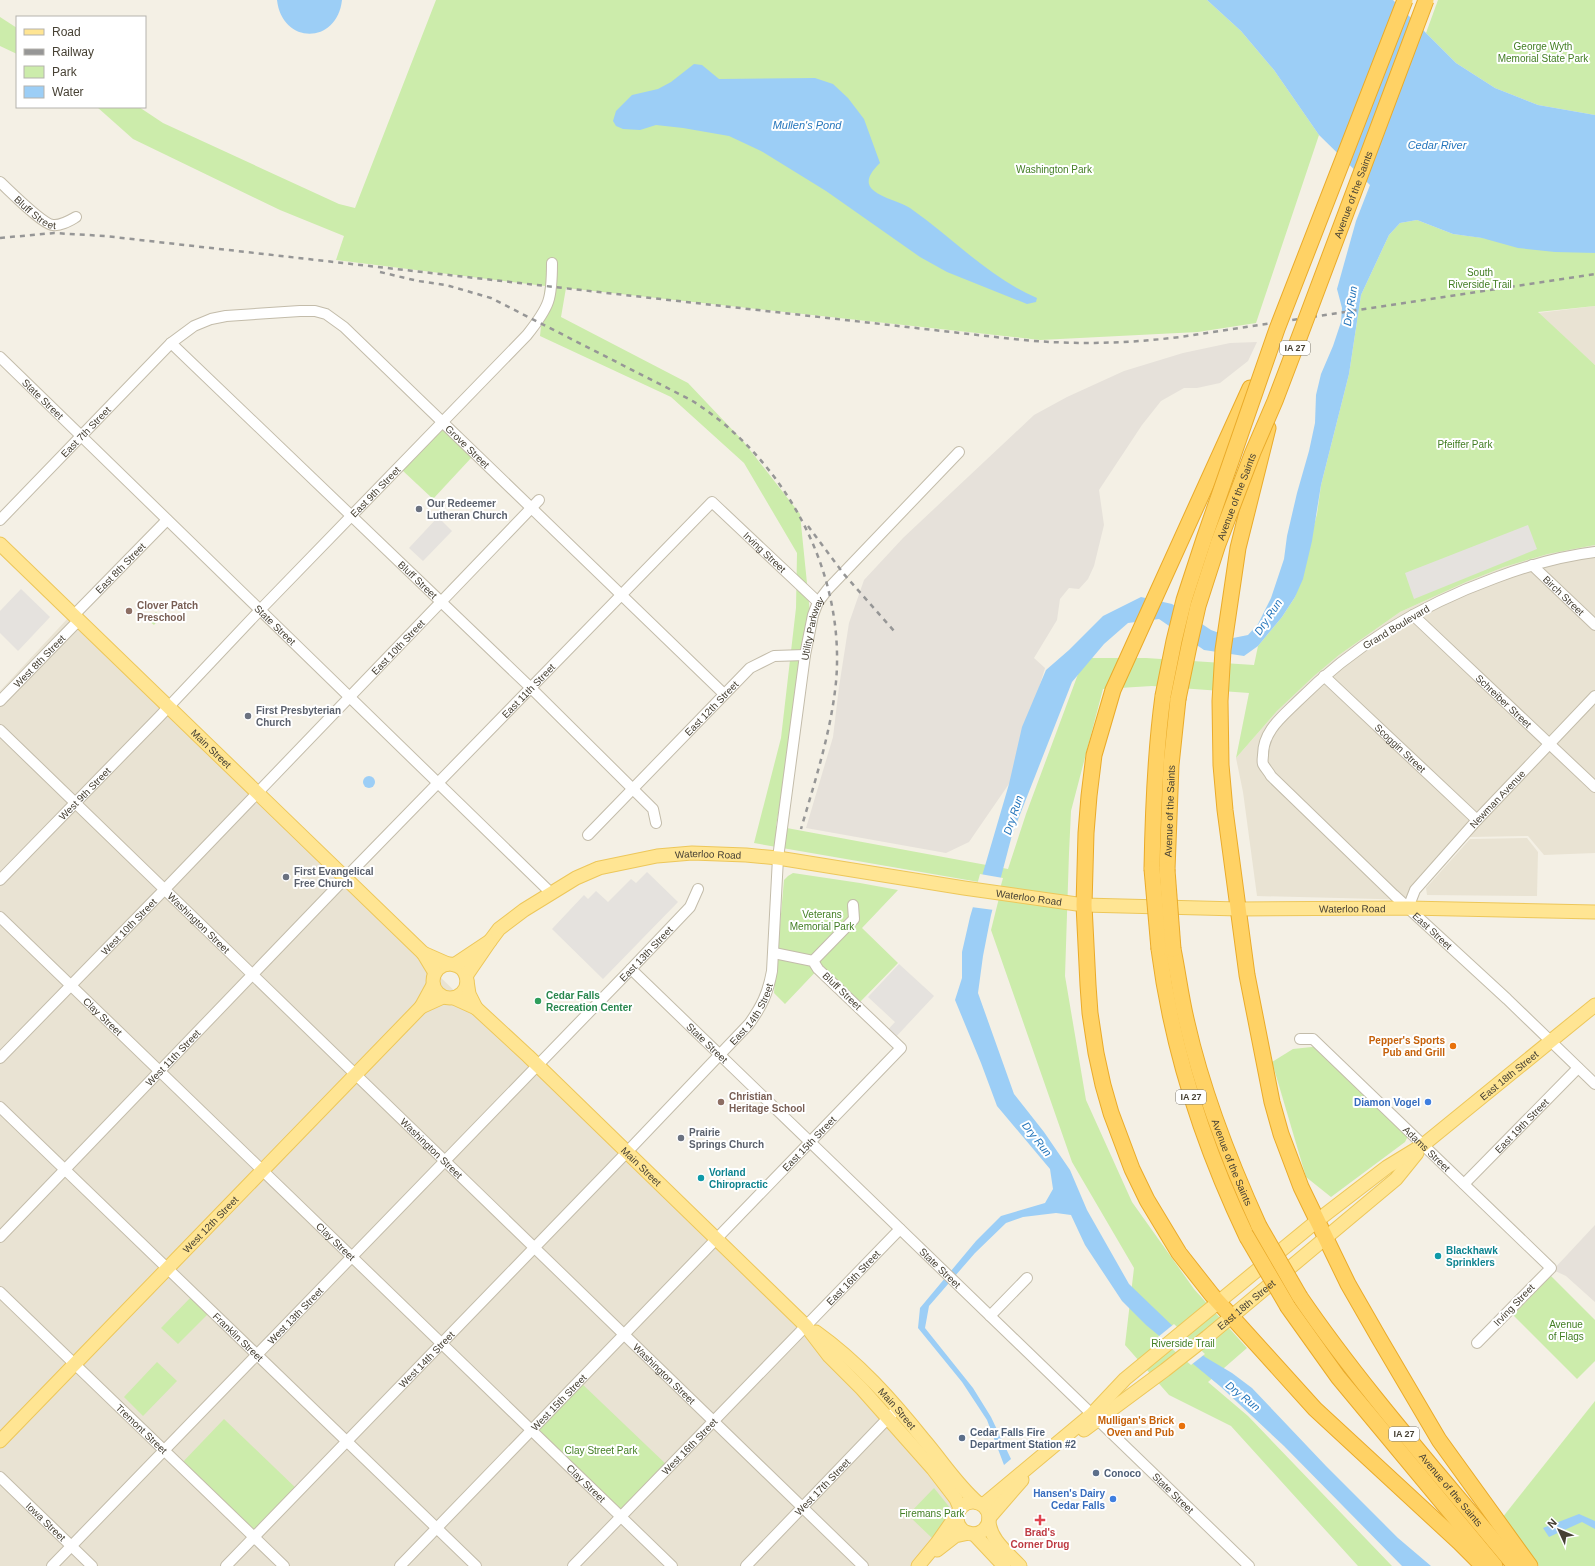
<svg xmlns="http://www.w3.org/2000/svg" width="1595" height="1566" viewBox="0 0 1595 1566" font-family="Helvetica,sans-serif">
<rect width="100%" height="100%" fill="#f4f0e5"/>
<g fill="#e9e3d3">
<path d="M1595,306V365L1538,313Z"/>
<path d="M1595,545V853L1544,855L1528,836L1469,837L1420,890L1417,900L1257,896L1243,792L1236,758L1277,711L1314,676L1339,655L1400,612L1466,582L1504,567L1548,554Z"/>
<path d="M69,617L798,1324L884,1418L961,1517L915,1566H0V691Z"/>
<path d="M1527,838L1538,852L1537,896L1427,895L1426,888L1470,839Z"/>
</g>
<g fill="#e6e1da">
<path d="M1257,342L1248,361L1220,383L1197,388H1184L1161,401L1142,425L1099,490L1104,525L1094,566L1088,579L1079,589L1069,588L1060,599L1057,620L1034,658L1045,668L1011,781L969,842L946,853L806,828L833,737L839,687L849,623L864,580L903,538L1034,415L1067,397L1124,371L1183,353L1230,343Z"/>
<path d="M1595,1225V1302L1566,1276L1553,1270Z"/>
</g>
<g fill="#ccecab">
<path d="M436,0H1207L1241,31L1274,70L1319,135L1256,323L1198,332L1040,340L566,288L561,317L688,383L743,441L800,514L811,623L776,826L1008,869L1026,814L1084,658H1146L1254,665L1258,646L1282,617L1295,597L1317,514L1321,485L1349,374L1361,295L1389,235L1400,223L1417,220L1453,234L1595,253V306L1538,312L1595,365V545L1548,554L1504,567L1466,582L1400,612L1339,655L1314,676L1277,711L1236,758L1249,693L1152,686L1103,689L1071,811L1069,853L1065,976L1086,1100L1132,1202L1194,1289L1247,1348L1208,1382L1248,1416L1392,1566H1358L1231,1426L1169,1395L1125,1345L1134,1268L1072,1162L991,930L1002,886L754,843L781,738L796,608L797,553L744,463L671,397L540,336L545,286L336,260L344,236L280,210L133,139L97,107H139L163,123L339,204L355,208Z"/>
<path d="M1438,0H1595V115L1538,105L1495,88L1456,63L1426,33Z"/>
<path d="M0,17L17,28V54L0,46Z"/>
<path d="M441,428L472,457L433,499L402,470Z"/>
<path d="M156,612L161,617L154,625L148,620Z"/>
<path d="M793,873L860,883L898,890L862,928L898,963L860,1002L822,965L785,1004L774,993L784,880L788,876Z"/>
<path d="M1321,1046L1410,1132L1405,1142L1331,1197L1306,1177L1272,1062L1293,1049Z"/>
<path d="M1551,1276L1595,1320V1361L1577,1379L1513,1315Z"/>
<path d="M194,1294L211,1311L178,1344L161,1328Z"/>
<path d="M157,1362L177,1381L143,1416L124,1397Z"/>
<path d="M579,1381L669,1467L621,1517L531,1430Z"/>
<path d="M1595,1401V1566H1539L1502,1518Z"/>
<path d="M224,1419L299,1491L254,1537L179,1466Z"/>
<path d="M934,1488L955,1514L932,1538L908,1515Z"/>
</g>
<g fill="#e5e2de">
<path d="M438,517L452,531L423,561L409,548Z"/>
<path d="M1528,525L1537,549L1414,599L1405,573Z"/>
<path d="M21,589L50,617L18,651L0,633V611Z"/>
<path d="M647,872L678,902L603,979L552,929L584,895L588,899L596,891L608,902L631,879L636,883Z"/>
<path d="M899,964L934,996L893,1040L885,1033L895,1022L868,997Z"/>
</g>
<g fill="#9ccef6">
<path d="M277,0H342C337,45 282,45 277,0Z"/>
<path d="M1207,0H1393L1456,63L1495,88L1538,105L1595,115V253L1555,252L1518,248L1482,238L1453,234L1417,220L1400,223L1389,235L1361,295L1349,374L1321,485L1312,541L1303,579L1295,597L1282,617L1258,646L1244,656L1204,650L1159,619L1128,623L1104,644L1072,682L1012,835L991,915L983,956L978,993L1014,1094L1044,1132L1070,1170L1087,1210L1129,1284L1205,1357L1232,1373L1252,1388L1326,1466L1398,1538L1431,1566H1402L1284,1446L1221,1387L1146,1325L1122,1301L1085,1245L1071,1215L1056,1213L1023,1217L1006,1223L975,1253L929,1306L925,1328L973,1388L991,1417L1011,1459L1004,1465L987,1420L962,1382L918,1328L920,1308L976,1241L1001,1216L1045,1203L1053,1189L1050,1169L997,1106L981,1063L955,1000L962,978V952L970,917L1009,784L1022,727L1046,670L1069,650L1103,616L1141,597L1172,604L1211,630L1233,638L1248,635L1258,624L1271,598L1284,559L1287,536L1297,493L1309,451L1315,423L1316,395L1321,374L1333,346L1341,322L1342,308L1337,289L1356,221L1370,185L1319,135L1274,70L1241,31Z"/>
<path d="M694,64L702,65L719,79L815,78L833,84L848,98L864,119L880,163C875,168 867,176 869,184C872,196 900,201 910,208C953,238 988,277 1037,298L1036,302L1027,304L947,272L920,257L826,191L761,151L729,136L683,128L656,125L640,130L623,129L616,126L613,121L616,111L632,95L658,89L671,82Z"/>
<circle cx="369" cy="782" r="6"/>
<path d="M1579,1514L1595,1521V1529L1582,1522L1549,1537L1543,1528Z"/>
</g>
<g fill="#f4f0e5">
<path d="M980,874L1003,878L994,910L971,907Z"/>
<path d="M1174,1324L1205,1354L1191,1365L1158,1337Z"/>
</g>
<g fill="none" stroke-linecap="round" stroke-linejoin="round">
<g stroke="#c3bcaa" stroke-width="12">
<g id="minor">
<path id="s1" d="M0,182C9,190 42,224 53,225C61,226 69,221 76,217"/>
<path id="s2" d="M171,343L531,688L653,809L656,823"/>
<path id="s3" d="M0,357L550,892"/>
<path id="s4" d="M0,520L171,343L194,326L211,319L226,316L300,311H315L326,314L344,327L724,694"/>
<path id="s5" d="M1595,552C1561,556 1527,566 1495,578C1421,605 1354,645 1298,701C1282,717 1263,731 1263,755C1263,757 1262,761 1263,764C1265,768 1269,772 1271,776L1394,895L1507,999L1595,1084"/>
<path id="s6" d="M1532,565L1595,625"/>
<path id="s7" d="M74,615L167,520"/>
<path id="s8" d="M1413,615L1595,787"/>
<path id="s9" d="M1324,676L1477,820"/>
<path id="s10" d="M0,701L79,620"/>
<path id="s11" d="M0,730L863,1566"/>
<path id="s12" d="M588,835L750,668L774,656L805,655"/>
<path id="s13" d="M0,880L159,717L260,610L527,335C550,306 552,299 552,263"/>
<path id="s14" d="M1408,908L1415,890L1477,820L1595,696"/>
<path id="s15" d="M0,917L672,1566"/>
<path d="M813,961L854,919L853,905"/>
<path id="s16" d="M631,969L1249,1566"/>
<path id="s17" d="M1300,1039H1313L1551,1268L1477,1343"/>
<path id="s18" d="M0,1058L165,889L539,500"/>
<path id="s19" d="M0,1107L476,1566"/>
<path id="s20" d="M1464,1184L1578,1068"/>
<path id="s21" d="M0,1237L355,868L712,502L818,602"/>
<path id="s22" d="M0,1292L284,1566"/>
<path d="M990,1316L1027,1278"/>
<path id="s23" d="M0,1477L92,1566"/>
<path id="s24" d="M52,1566L631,969L690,907L698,889"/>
<path id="s25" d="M226,1566L627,1152L749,1024C762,1006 768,993 772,971L778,858L805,655L813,615L818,602L828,589L959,452"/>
<path id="s26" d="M400,1566L901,1048L818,969L813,961L774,953"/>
<path id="s27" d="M573,1566L900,1229"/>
<path id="s28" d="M746,1566L892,1414"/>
</g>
</g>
<g stroke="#edc75a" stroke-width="15">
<g id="major">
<path id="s29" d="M0,544L423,953"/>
<path id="s30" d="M490,941L499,929L524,910L576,878L599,868L657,856L692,853L746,855L778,858L964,888L1084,905L1239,909L1408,908L1595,912"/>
<circle cx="450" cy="981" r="17"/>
<path d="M454,965L490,941L466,976"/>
<path d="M435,973L423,953L448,964"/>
<path d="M433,985L421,1007L443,997"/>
<path d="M454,998L476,1008L469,994L467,981"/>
<path id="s31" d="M476,1008L528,1056L806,1326L829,1356L862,1389L933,1469L956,1499L960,1508"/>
<path id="s32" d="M816,1332C858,1362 892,1400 924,1440C942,1461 957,1485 978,1503"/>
<path id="s33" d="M1084,1430L1165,1370L1207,1337L1396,1179L1417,1153"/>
<path id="s34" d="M0,1441L421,1007"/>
<circle cx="973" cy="1518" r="16"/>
<path id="s35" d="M983,1505L1092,1414L1125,1379L1318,1220L1387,1167L1423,1145L1595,1005"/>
<path d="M989,1518L1022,1480"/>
<path d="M989,1520C989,1539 1008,1553 1020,1566"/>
<path d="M974,1534L1004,1566"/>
<path d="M937,1550L955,1536L969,1533"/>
<path d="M918,1566L937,1543L958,1513"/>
</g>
</g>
<g stroke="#eaab2a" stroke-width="17">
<g id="highway">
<path d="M1250,388L1113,690L1094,755L1089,796L1086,833L1084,905L1088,985L1090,1013L1096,1053L1103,1085L1111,1113L1132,1169L1147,1200L1179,1253L1212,1295L1315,1409L1459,1542L1483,1566"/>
<path d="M1268,428L1238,548L1223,650L1220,701L1221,765L1225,810L1247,975L1272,1102L1281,1134L1301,1187L1348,1284L1379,1338L1439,1440L1530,1566"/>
<path d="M1152,869C1153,811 1155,754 1163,696"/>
<path id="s36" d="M1167,870L1171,765L1178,699"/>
<path d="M1159,949C1172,1050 1203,1145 1247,1237"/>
<path id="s37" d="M1173,949C1178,973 1181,999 1187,1023C1203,1094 1229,1160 1259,1226"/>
<path id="s38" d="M1300,1297C1365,1392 1442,1477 1515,1566"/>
<path d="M1288,1307L1338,1377L1495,1566"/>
</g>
</g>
<use href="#minor" stroke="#fff" stroke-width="10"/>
<use href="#major" stroke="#ffe593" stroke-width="13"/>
<use href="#highway" stroke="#ffd265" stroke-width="15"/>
<g stroke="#969696" stroke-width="2.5" stroke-dasharray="5 5" stroke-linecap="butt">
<path d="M0,238L54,233L105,236L1013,339C1070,345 1123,344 1180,337L1595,274"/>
<path d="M380,272L418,281L446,285L491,298L691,400C784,458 846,571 836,682C831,732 815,781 801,829"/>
<path d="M808,526L843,573L895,632"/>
</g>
<g stroke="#eaab2a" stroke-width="17" stroke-linecap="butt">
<g id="highway-bridge">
<path d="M1163,696L1174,641L1184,600L1204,539L1277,329L1405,0"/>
<path id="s39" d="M1178,699L1189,646L1198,606L1218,544L1253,452L1275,401L1302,330L1426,0"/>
<path d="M1152,869L1159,949"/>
<path d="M1167,870L1173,949"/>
<path d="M1259,1226L1300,1297"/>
<path d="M1247,1237L1288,1307"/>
</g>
</g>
<use href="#highway-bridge" stroke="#ffd265" stroke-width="15"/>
</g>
<g fill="#6b7280" stroke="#fff" stroke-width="1.5">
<circle cx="419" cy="509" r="4"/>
<circle cx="248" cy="716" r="4"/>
<circle cx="286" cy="877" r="4"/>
<circle cx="681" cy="1138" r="4"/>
</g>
<g fill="#8d6e63" stroke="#fff" stroke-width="1.5">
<circle cx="129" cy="611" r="4"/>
<circle cx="721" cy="1102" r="4"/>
</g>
<circle fill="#2e9e5b" stroke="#fff" stroke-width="1.5" cx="538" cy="1001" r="4"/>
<g fill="#e8710a" stroke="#fff" stroke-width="1.5">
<circle cx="1453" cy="1046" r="4"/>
<circle cx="1182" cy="1426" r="4"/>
</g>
<g fill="#3f7fe0" stroke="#fff" stroke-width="1.5">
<circle cx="1428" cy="1102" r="4"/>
<circle cx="1113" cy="1499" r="4"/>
</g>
<g fill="#0f9aa8" stroke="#fff" stroke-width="1.5">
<circle cx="701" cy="1178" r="4"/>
<circle cx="1438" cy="1256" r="4"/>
</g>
<g fill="#5c6f8a" stroke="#fff" stroke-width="1.5">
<circle cx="962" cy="1438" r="4"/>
<circle cx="1096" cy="1473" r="4"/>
</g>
<path fill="#e0444e" stroke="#fff" stroke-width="1.5" d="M1038 1514h4v4h4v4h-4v4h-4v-4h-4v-4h4z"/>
<g text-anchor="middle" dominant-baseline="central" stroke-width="4" stroke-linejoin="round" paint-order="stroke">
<g fill="#fff" stroke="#7e7a71" stroke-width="1">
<rect x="1280" y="341" width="30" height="14" rx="3"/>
<rect x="1176" y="1090" width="30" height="14" rx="3"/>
<rect x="1389" y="1427" width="30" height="14" rx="3"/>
</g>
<g font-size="9" font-weight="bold" fill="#474134">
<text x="1295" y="348">IA 27</text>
<text x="1191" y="1097">IA 27</text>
<text x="1404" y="1434">IA 27</text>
</g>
<g font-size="10" fill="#427e23" stroke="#fff">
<text x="1543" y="46">George Wyth<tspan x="1543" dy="12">Memorial State Park</tspan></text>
<text x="1054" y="169">Washington Park</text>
<text x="1480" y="272">South<tspan x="1480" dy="12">Riverside Trail</tspan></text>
<text x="1465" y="444">Pfeiffer Park</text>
<text x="822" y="914">Veterans<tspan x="822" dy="12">Memorial Park</tspan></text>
<text x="1566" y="1324">Avenue<tspan x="1566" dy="12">of Flags</tspan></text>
<text x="1183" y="1343">Riverside Trail</text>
<text x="601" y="1450">Clay Street Park</text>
<text x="932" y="1513">Firemans Park</text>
</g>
<g font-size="10" fill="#474134" stroke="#fff">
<text stroke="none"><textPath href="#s39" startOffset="535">Avenue of the Saints</textPath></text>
<text stroke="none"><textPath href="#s1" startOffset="47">Bluff Street</textPath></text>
<text stroke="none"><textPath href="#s3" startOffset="60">State Street</textPath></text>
<text stroke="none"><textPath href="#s4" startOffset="123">East 7th Street</textPath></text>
<text stroke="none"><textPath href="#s4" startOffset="603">Grove Street</textPath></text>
<text stroke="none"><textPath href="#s13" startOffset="540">East 9th Street</textPath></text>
<text stroke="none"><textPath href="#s39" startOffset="211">Avenue of the Saints</textPath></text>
<text stroke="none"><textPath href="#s21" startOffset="1096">Irving Street</textPath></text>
<text stroke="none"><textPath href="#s7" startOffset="66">East 8th Street</textPath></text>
<text stroke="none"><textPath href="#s2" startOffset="342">Bluff Street</textPath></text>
<text stroke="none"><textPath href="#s6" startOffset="44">Birch Street</textPath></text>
<text stroke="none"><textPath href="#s3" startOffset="384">State Street</textPath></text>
<text transform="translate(1396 627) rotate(-31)">Grand Boulevard</text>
<text stroke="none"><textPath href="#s25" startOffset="1157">Utility Parkway</textPath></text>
<text stroke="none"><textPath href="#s18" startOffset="572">East 10th Street</textPath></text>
<text stroke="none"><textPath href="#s10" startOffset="56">West 8th Street</textPath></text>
<text stroke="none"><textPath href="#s21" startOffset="760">East 11th Street</textPath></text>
<text stroke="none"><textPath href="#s8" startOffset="125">Schreiber Street</textPath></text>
<text stroke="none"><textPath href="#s12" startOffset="177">East 12th Street</textPath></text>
<text stroke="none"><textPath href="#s9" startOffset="105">Scoggin Street</textPath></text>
<text stroke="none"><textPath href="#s29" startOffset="294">Main Street</textPath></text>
<text stroke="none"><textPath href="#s13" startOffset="121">West 9th Street</textPath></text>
<text stroke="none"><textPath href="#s14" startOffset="142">Newman Avenue</textPath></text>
<text stroke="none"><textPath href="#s36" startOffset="59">Avenue of the Saints</textPath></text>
<text stroke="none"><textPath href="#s30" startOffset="243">Waterloo Road</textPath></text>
<text stroke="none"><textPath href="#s30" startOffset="567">Waterloo Road</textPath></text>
<text stroke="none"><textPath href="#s30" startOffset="891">Waterloo Road</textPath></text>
<text stroke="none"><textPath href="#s11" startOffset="277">Washington Street</textPath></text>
<text stroke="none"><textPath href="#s18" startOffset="184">West 10th Street</textPath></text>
<text stroke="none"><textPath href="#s5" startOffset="651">East Street</textPath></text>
<text stroke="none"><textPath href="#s24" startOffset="853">East 13th Street</textPath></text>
<text transform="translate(842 991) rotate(44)">Bluff Street</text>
<text stroke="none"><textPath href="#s25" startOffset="763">East 14th Street</textPath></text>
<text stroke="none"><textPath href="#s15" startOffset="143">Clay Street</textPath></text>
<text stroke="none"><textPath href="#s16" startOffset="106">State Street</textPath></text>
<text stroke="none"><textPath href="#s21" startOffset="249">West 11th Street</textPath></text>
<text stroke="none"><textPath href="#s35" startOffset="680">East 18th Street</textPath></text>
<text stroke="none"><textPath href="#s20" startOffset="82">East 19th Street</textPath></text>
<text stroke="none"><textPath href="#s26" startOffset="588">East 15th Street</textPath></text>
<text stroke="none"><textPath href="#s11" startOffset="601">Washington Street</textPath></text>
<text stroke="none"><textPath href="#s17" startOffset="171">Adams Street</textPath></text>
<text stroke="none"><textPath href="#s37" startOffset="222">Avenue of the Saints</textPath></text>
<text stroke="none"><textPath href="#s31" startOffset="229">Main Street</textPath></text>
<text stroke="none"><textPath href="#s34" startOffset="302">West 12th Street</textPath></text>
<text stroke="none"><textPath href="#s15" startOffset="467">Clay Street</textPath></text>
<text stroke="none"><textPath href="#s16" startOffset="430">State Street</textPath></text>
<text stroke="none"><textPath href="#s27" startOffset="402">East 16th Street</textPath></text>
<text stroke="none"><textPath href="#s33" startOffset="205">East 18th Street</textPath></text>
<text transform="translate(1514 1305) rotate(-46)">Irving Street</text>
<text stroke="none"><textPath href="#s24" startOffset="349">West 13th Street</textPath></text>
<text stroke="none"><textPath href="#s19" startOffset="331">Franklin Street</textPath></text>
<text stroke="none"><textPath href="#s25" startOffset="288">West 14th Street</textPath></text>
<text stroke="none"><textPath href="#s11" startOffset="925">Washington Street</textPath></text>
<text stroke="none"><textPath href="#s26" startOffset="228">West 15th Street</textPath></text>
<text stroke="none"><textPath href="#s32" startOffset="112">Main Street</textPath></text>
<text stroke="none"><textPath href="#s22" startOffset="197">Tremont Street</textPath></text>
<text stroke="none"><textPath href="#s27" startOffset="167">West 16th Street</textPath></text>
<text stroke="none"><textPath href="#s15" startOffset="815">Clay Street</textPath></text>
<text stroke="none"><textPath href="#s28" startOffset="110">West 17th Street</textPath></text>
<text stroke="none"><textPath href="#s38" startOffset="245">Avenue of the Saints</textPath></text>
<text stroke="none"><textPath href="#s16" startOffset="754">State Street</textPath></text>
<text stroke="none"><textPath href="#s23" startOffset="64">Iowa Street</textPath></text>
</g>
<g font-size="10" font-weight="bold" fill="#5b616d" stroke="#fff" text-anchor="start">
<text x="427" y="503">Our Redeemer<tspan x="427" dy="12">Lutheran Church</tspan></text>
<text x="256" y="710">First Presbyterian<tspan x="256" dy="12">Church</tspan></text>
<text x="294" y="871">First Evangelical<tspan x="294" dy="12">Free Church</tspan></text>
<text x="689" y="1132">Prairie<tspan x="689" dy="12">Springs Church</tspan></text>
</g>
<g font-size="10" font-weight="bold" fill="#785e54" stroke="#fff" text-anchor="start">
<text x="137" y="605">Clover Patch<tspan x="137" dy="12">Preschool</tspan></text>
<text x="729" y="1096">Christian<tspan x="729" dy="12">Heritage School</tspan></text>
</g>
<g font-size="10" font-weight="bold" fill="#27864d" stroke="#fff" text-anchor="start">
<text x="546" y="995">Cedar Falls<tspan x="546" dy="12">Recreation Center</tspan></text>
</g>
<g font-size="10" font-weight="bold" fill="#c56008" stroke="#fff" text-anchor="end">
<text x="1445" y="1040">Pepper's Sports<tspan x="1445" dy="12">Pub and Grill</tspan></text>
<text x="1174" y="1420">Mulligan's Brick<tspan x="1174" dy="12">Oven and Pub</tspan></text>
</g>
<g font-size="10" font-weight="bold" fill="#366cbe" stroke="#fff" text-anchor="end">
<text x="1420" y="1102">Diamon Vogel</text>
<text x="1105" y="1493">Hansen's Dairy<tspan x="1105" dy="12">Cedar Falls</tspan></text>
</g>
<g font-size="10" font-weight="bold" fill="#0d838f" stroke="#fff" text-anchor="start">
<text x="709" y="1172">Vorland<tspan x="709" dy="12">Chiropractic</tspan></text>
<text x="1446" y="1250">Blackhawk<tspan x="1446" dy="12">Sprinklers</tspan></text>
</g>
<g font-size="10" font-weight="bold" fill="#4e5e75" stroke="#fff" text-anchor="start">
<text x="970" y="1432">Cedar Falls Fire<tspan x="970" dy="12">Department Station #2</tspan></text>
<text x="1104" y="1473">Conoco</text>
</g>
<g font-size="10" font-weight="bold" fill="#be3a42" stroke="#fff">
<text x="1040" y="1532">Brad's<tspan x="1040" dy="12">Corner Drug</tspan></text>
</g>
<g font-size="11" font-style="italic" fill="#2576bc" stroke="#fff">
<text x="807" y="125">Mullen's Pond</text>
<text x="1437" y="145">Cedar River</text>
<text transform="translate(1350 306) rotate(-81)">Dry Run</text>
<text transform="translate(1268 617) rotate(-56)">Dry Run</text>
<text transform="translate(1013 815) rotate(-72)">Dry Run</text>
<text transform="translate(1037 1139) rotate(52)">Dry Run</text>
<text transform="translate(1243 1396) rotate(39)">Dry Run</text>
</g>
</g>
<rect x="16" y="16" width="130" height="92" fill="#ffffff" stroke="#b5b3ae"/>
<rect x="24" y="29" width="20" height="6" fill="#ffe593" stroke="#b5b3ae"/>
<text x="52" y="36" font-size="12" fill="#474134">Road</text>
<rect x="24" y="49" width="20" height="6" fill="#969696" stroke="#b5b3ae"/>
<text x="52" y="56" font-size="12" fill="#474134">Railway</text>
<rect x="24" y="66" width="20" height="12" fill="#ccecab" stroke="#b5b3ae"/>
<text x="52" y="76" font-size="12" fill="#474134">Park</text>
<rect x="24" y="86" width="20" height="12" fill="#9ccef6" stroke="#b5b3ae"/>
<text x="52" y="96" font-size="12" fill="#474134">Water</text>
<g transform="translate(1559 1530) rotate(314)" stroke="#ffffff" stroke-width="3" paint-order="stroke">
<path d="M0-3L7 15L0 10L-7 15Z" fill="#474134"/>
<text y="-6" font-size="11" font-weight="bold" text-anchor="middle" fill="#474134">N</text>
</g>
</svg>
